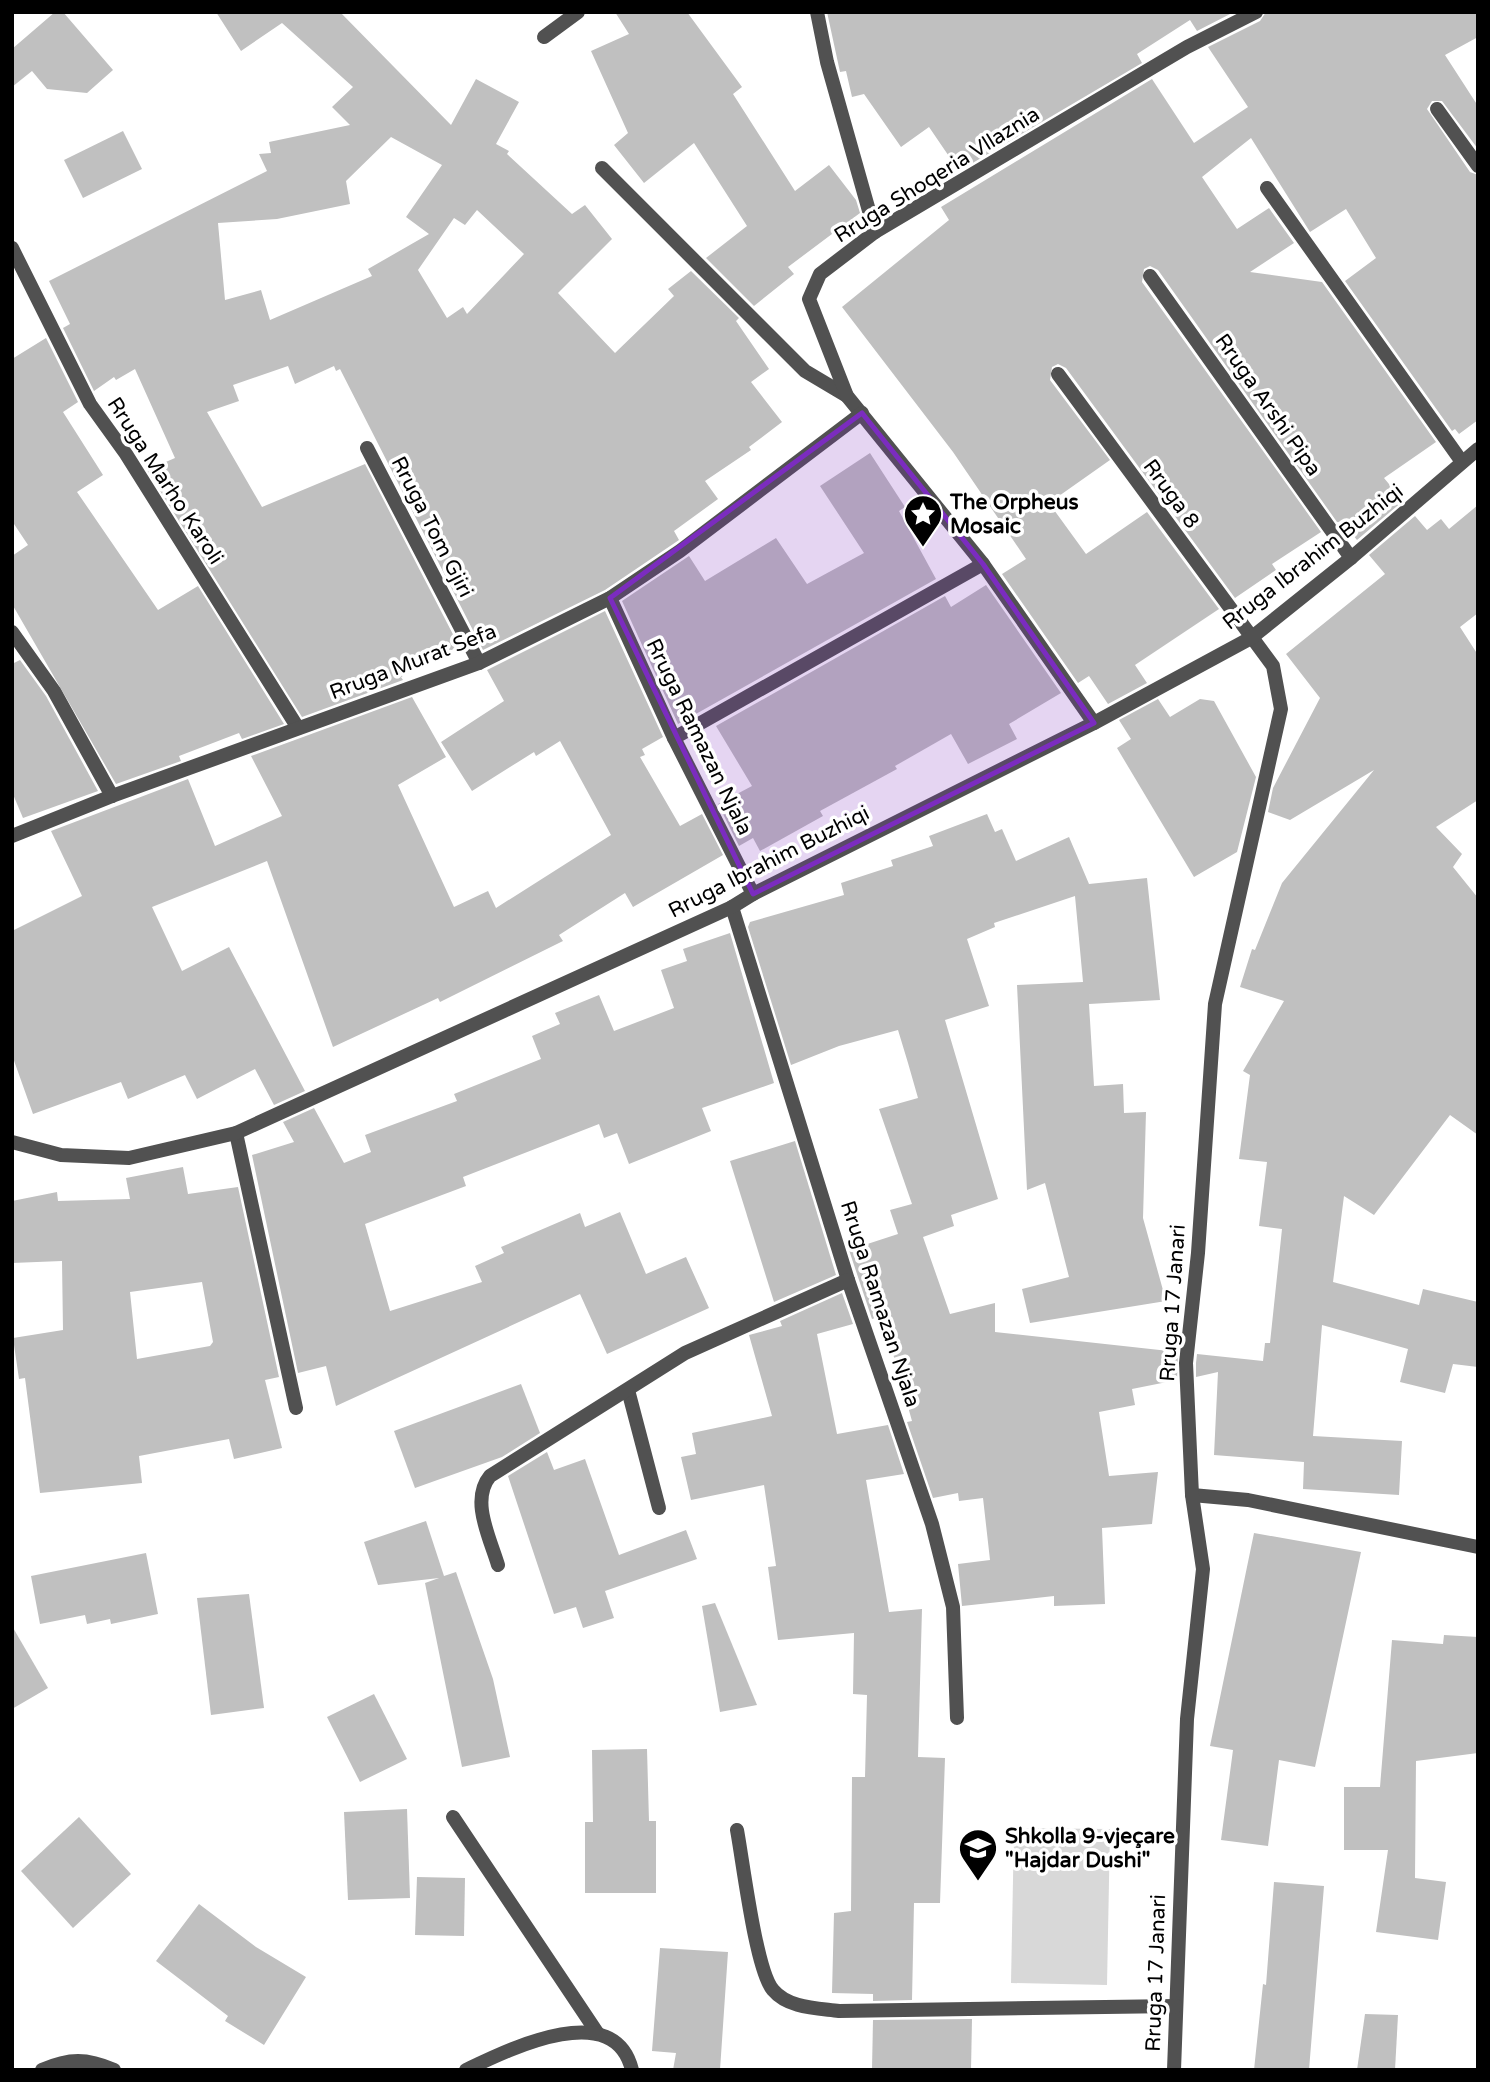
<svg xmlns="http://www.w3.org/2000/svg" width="1490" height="2082" viewBox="0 0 1490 2082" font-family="'Varela Round',sans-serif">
<rect width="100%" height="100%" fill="#fff"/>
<path fill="#d8d8d8" d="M1014,1828L1110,1829L1107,1985L1011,1983Z"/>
<g fill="#c0c0c0" fill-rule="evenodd">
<path d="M55,12H63L113,70L87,93L47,89L32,71L12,87V49Z"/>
<path d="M216,12H340L451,125L476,79L519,102L496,144L509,151L507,154L572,214L585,205L612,239L558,293L615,353L674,296L668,289L691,271L739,318L736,321L769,369L751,382L782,422L749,447L751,450L705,481L718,499L674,531L679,540L605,590L483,650L340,369L336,371L334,366L295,384L288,366L233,385L239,401L207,412L262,507L365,464L459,646L401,677L403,680L302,717L147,470L175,458L135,369L116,380L114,377L94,391L63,328L70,324L49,281L267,171L259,154L271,153L269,142L350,125L332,107L353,87L282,23L241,51ZM391,137L442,165L406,217L429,234L368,269L372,276L270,320L261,290L225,300L218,223L277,219L350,204L346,181ZM477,210L524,254L467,314L463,307L447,318L418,270L454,218L465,225Z"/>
<path d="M615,12H687L742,87L733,94L795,191L829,165L856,200L860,213L788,267L794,274L754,306L706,258L747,226L694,143L644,183L614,145L628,133L591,51L629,34Z"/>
<path d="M827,12H1234L1197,31L1190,20L1137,54L1142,63L959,171L929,127L901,147L864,94L852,97L846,71L840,72Z"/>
<path d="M1266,12H1478V37L1445,55L1478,106V149L1442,101H1432L1427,109L1470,172L1478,175V420L1459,434L1455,429L1452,431L1345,281L1376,258L1346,209L1310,232L1251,138L1202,177L1237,229L1269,208L1294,243L1250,272L1322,282L1436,442L1384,478L1403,501L1357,540L1343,523L1337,522L1158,270L1150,266L1144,269L1142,282L1321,532L1272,564L1276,570L1235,598L1066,368L1058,364L1052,367L1050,380L1110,460L1049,503L1086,554L1147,512L1219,609L1135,665L1147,683L1108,704L1089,676L1078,683L1002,574L1026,559L953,452L842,307L949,220L941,207L1152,79L1194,143L1248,107L1208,47L1260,21Z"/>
<path d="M123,131L142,169L83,198L64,160Z"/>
<path d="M46,338L78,402L63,412L103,475L77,492L158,610L198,586L284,724L242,739L239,733L179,756L181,761L116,784L12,604V556L28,545L12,521V359Z"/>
<path d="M870,453L905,507L899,511L936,579L678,724L622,601L689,556L705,581L776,538L807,584L864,553L820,486Z"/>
<path d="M1478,505V613L1460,627L1478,655V800L1436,827L1462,854L1453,867L1478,898V1135L1450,1115L1374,1215L1344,1196L1333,1282L1419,1305L1423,1289L1478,1302V1367L1453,1364L1445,1393L1400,1382L1408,1349L1322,1325L1313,1436L1402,1441L1399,1495L1303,1489L1304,1462L1214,1455L1218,1372L1196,1377V1363L1197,1354L1263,1361L1265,1343H1270L1282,1229L1259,1226L1267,1162L1239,1159L1250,1075L1243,1071L1284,1001L1240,987L1252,949L1255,950L1282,883L1374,770L1290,820L1268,812L1273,788L1320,698L1286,654L1385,574L1369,555L1415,516L1427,530L1441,519L1449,529Z"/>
<path d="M986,585L1061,693L1009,724L1017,739L968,764L951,734L895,766L897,769L820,811L823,816L760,851L753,838L739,846L718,804L752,786L716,726L945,596L951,607Z"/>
<path d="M605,611L663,737L642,749L645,755L640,757L680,826L702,814L723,855L633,907L625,893L559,935L563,941L440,1002L438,998L333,1047L267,861L152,907L182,971L229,947L305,1091L274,1105L255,1069L197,1099L185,1075L128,1099L121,1082L33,1114L12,1055V931L82,896L51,831L188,779L215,846L282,816L251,756L412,697L446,757L398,785L454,907L488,891L496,908L611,835L560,741L536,756L534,752L472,791L441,742L504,701L487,670Z"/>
<path d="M20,660L46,696L98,791L23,818L12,792V664Z"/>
<path d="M1158,699L1170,717L1200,699L1214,701L1256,777L1237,852L1194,877L1117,748L1131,739L1119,720Z"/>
<path d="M987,814L995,832L1002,829L1016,861L1069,837L1089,884L1147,878L1160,1000L1089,1004L1094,1086L1123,1084L1124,1113L1146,1112L1143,1218L1166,1301L1030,1323L1022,1289L1069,1277L1045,1183L1027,1190L1017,985L1083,982L1075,896L994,923L995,927L967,939L989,1006L945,1020L998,1199L951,1215L954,1226L923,1237L950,1314L995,1303V1332L1178,1352L1177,1380L1132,1389L1135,1405L1099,1412L1109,1476L1158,1472L1152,1524L1102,1528L1105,1604L1054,1606V1596L962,1606L958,1564L990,1560L983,1498L959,1501L958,1493L933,1498L907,1422L912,1421L888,1336L884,1338L878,1317L872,1319L849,1250L898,1234L890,1210L912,1204L879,1109L918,1098L908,1063L898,1030L839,1046L791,1065L748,927L750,922L844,895L841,883L893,866L891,860L933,846L929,836Z"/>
<path d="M730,933L774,1083L702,1108L711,1131L629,1164L617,1133L604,1138L599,1124L463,1177L466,1186L365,1224L390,1311L482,1282L475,1266L504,1253L501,1247L580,1213L585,1227L620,1212L646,1274L686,1257L709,1308L607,1354L580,1294L336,1406L326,1366L298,1373L252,1155L294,1142L283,1122L314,1108L344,1163L371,1152L365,1135L457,1101L454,1094L541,1059L532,1036L560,1024L555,1013L599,995L614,1031L674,1008L661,970L687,961L683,949Z"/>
<path d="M795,1141L836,1275L774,1302L730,1161Z"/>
<path d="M183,1167L188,1194L238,1187L279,1377L265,1380L282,1448L234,1459L229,1439L139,1456L142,1483L40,1493L25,1378L19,1379L13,1338L63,1330L62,1261L12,1263V1201L57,1192L58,1201L130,1199L126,1178ZM202,1282L213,1342L210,1346L137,1359L130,1292Z"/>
<path d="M842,1293L853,1324L817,1334L837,1434L888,1425L904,1474L866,1480L889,1612L922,1609L918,1757L945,1758L940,1903H914L912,2000L873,2001V1994L832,1993L834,1913L851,1911L852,1777H865L867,1695L853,1694L854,1633L778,1640L768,1567L776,1566L764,1485L691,1500L681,1457L696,1454L692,1433L772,1416L749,1335L782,1326L780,1321Z"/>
<path d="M521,1384L540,1433L502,1457L415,1488L394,1431Z"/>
<path d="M547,1452L554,1470L585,1459L619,1555L686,1530L697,1559L605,1591L614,1618L583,1628L576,1607L554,1614L508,1476Z"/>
<path d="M426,1521L444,1576L456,1572L493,1679L510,1757L462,1767L425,1583L439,1578L378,1585L364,1542Z"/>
<path d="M1254,1533L1361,1552L1315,1767L1279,1760L1268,1846L1221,1840L1233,1750L1210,1746Z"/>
<path d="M146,1553L158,1614L111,1624L110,1619L87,1624L85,1615L40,1624L31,1576Z"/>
<path d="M249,1594L264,1708L211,1715L197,1598Z"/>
<path d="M715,1603L757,1705L720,1712L702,1606Z"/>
<path d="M12,1626L48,1688L12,1709Z"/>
<path d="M1444,1635L1478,1637V1753L1416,1761L1415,1878L1446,1882L1438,1940L1376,1932L1388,1850H1344V1787H1380L1392,1640L1443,1644Z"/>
<path d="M374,1694L407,1759L360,1782L327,1717Z"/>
<path d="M647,1749L649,1821H656V1893H585V1822H593L592,1750Z"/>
<path d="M407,1809L410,1898L348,1900L344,1812Z"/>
<path d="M79,1817L131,1874L73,1928L21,1871Z"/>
<path d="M417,1877L465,1878L464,1936L415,1935Z"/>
<path d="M1274,1882L1324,1886L1309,2070H1254L1263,1984L1266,1985Z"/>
<path d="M199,1904L256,1947L306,1977L264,2045L225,2021L228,2016L156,1961Z"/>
<path d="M660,1948L728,1952L720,2070H673L676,2053L652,2051Z"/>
<path d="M1365,2014L1398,2015L1395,2070H1357Z"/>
<path d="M972,2019L971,2070H872L873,2020Z"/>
</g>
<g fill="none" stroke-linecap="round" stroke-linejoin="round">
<g stroke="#515151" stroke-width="14">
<path d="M367,448L479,663"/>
<path d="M628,1390L659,1508"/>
<path d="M1192,1495L1248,1500L1478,1547"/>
</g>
<g stroke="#515151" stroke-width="14">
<path d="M817,12L827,62L875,232"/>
<path d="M544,37L578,12"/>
<path d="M1437,109L1478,166"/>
<path d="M602,168L805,371L847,396"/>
<path d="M1267,188L1462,462"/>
<path d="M12,248L90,404L126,454L298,728"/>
<path d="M1150,276L1351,558"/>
<path d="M1058,374L1273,666L1281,709L1215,1004L1198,1253L1186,1363L1192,1495L1203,1569L1187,1719L1174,2070"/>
<path d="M610,598L674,738L753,894"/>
<path d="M12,632L54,691L112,796"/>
<path d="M1094,723L983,564L847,396L809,299L820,274L875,232L1187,47L1256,12"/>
<path d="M674,738L983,564"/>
<path d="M12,836L112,796L479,663L610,598L680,551L862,413"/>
<path d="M732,907L848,1280L932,1524L953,1607L957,1718"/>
<path d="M236,1133L296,1408"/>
<path d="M12,1142L61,1155L129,1158L236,1133L732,907L753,894L1094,723L1251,638L1351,558L1478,449"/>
<path d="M498,1565C490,1538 470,1500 490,1476L685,1353L848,1280"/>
<path d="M453,1817L598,2034"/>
<path d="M737,1830C743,1862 756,1971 773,1990C788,2008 816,2008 839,2011L1176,2006"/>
<path d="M42,2070C69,2058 87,2058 114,2070"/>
<path d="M466,2070C506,2051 614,1996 632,2070"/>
</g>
</g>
<path fill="#7b2cbf" fill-opacity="0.2" stroke="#7b2cbf" stroke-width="5" stroke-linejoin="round" d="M862,413L983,564L1094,723L753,894L610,598Z"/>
<defs>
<g id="sight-pin" transform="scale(2.0125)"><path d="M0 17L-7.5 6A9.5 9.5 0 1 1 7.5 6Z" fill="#000" stroke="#fff"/><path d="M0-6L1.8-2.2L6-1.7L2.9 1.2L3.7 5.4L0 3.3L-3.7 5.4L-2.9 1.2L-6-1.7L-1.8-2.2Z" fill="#fff"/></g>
<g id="school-pin" transform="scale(2.0125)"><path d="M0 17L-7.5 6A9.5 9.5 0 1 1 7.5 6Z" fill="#000" stroke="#fff"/><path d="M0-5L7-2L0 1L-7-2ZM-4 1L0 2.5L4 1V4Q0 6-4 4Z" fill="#fff"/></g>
</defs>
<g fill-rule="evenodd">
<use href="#sight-pin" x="923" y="514"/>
<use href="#school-pin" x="978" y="1848"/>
</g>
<g text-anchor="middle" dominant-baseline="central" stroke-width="7" stroke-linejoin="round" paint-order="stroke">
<g font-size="21" fill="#000" stroke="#fff">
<text transform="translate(937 175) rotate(-32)">Rruga Shoqeria Vllaznia</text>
<text transform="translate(1268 405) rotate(55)">Rruga Arshi Pipa</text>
<text transform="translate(165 481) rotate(57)">Rruga Marho Karoli</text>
<text transform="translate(1171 494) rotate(54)">Rruga 8</text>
<text transform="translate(432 527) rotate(63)">Rruga Tom Gjiri</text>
<text transform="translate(1313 557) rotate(-38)">Rruga Ibrahim Buzhiqi</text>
<text transform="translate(413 662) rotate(-21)">Rruga Murat Sefa</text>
<text transform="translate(699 737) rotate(64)">Rruga Ramazan Njala</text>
<text transform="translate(769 862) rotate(-27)">Rruga Ibrahim Buzhiqi</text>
<text transform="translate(1173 1303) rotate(-86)">Rruga 17 Janari</text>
<text transform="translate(880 1304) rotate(72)">Rruga Ramazan Njala</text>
<text transform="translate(1156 1973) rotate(-88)">Rruga 17 Janari</text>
</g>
<g font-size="21" font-weight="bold" fill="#000" stroke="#fff" text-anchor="start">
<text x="950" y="502">The Orpheus<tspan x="950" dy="24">Mosaic</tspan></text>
<text x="1005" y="1836">Shkolla 9-vjeçare<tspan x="1005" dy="24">"Hajdar Dushi"</tspan></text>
</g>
</g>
<rect width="1490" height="2082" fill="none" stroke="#000000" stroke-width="28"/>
</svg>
